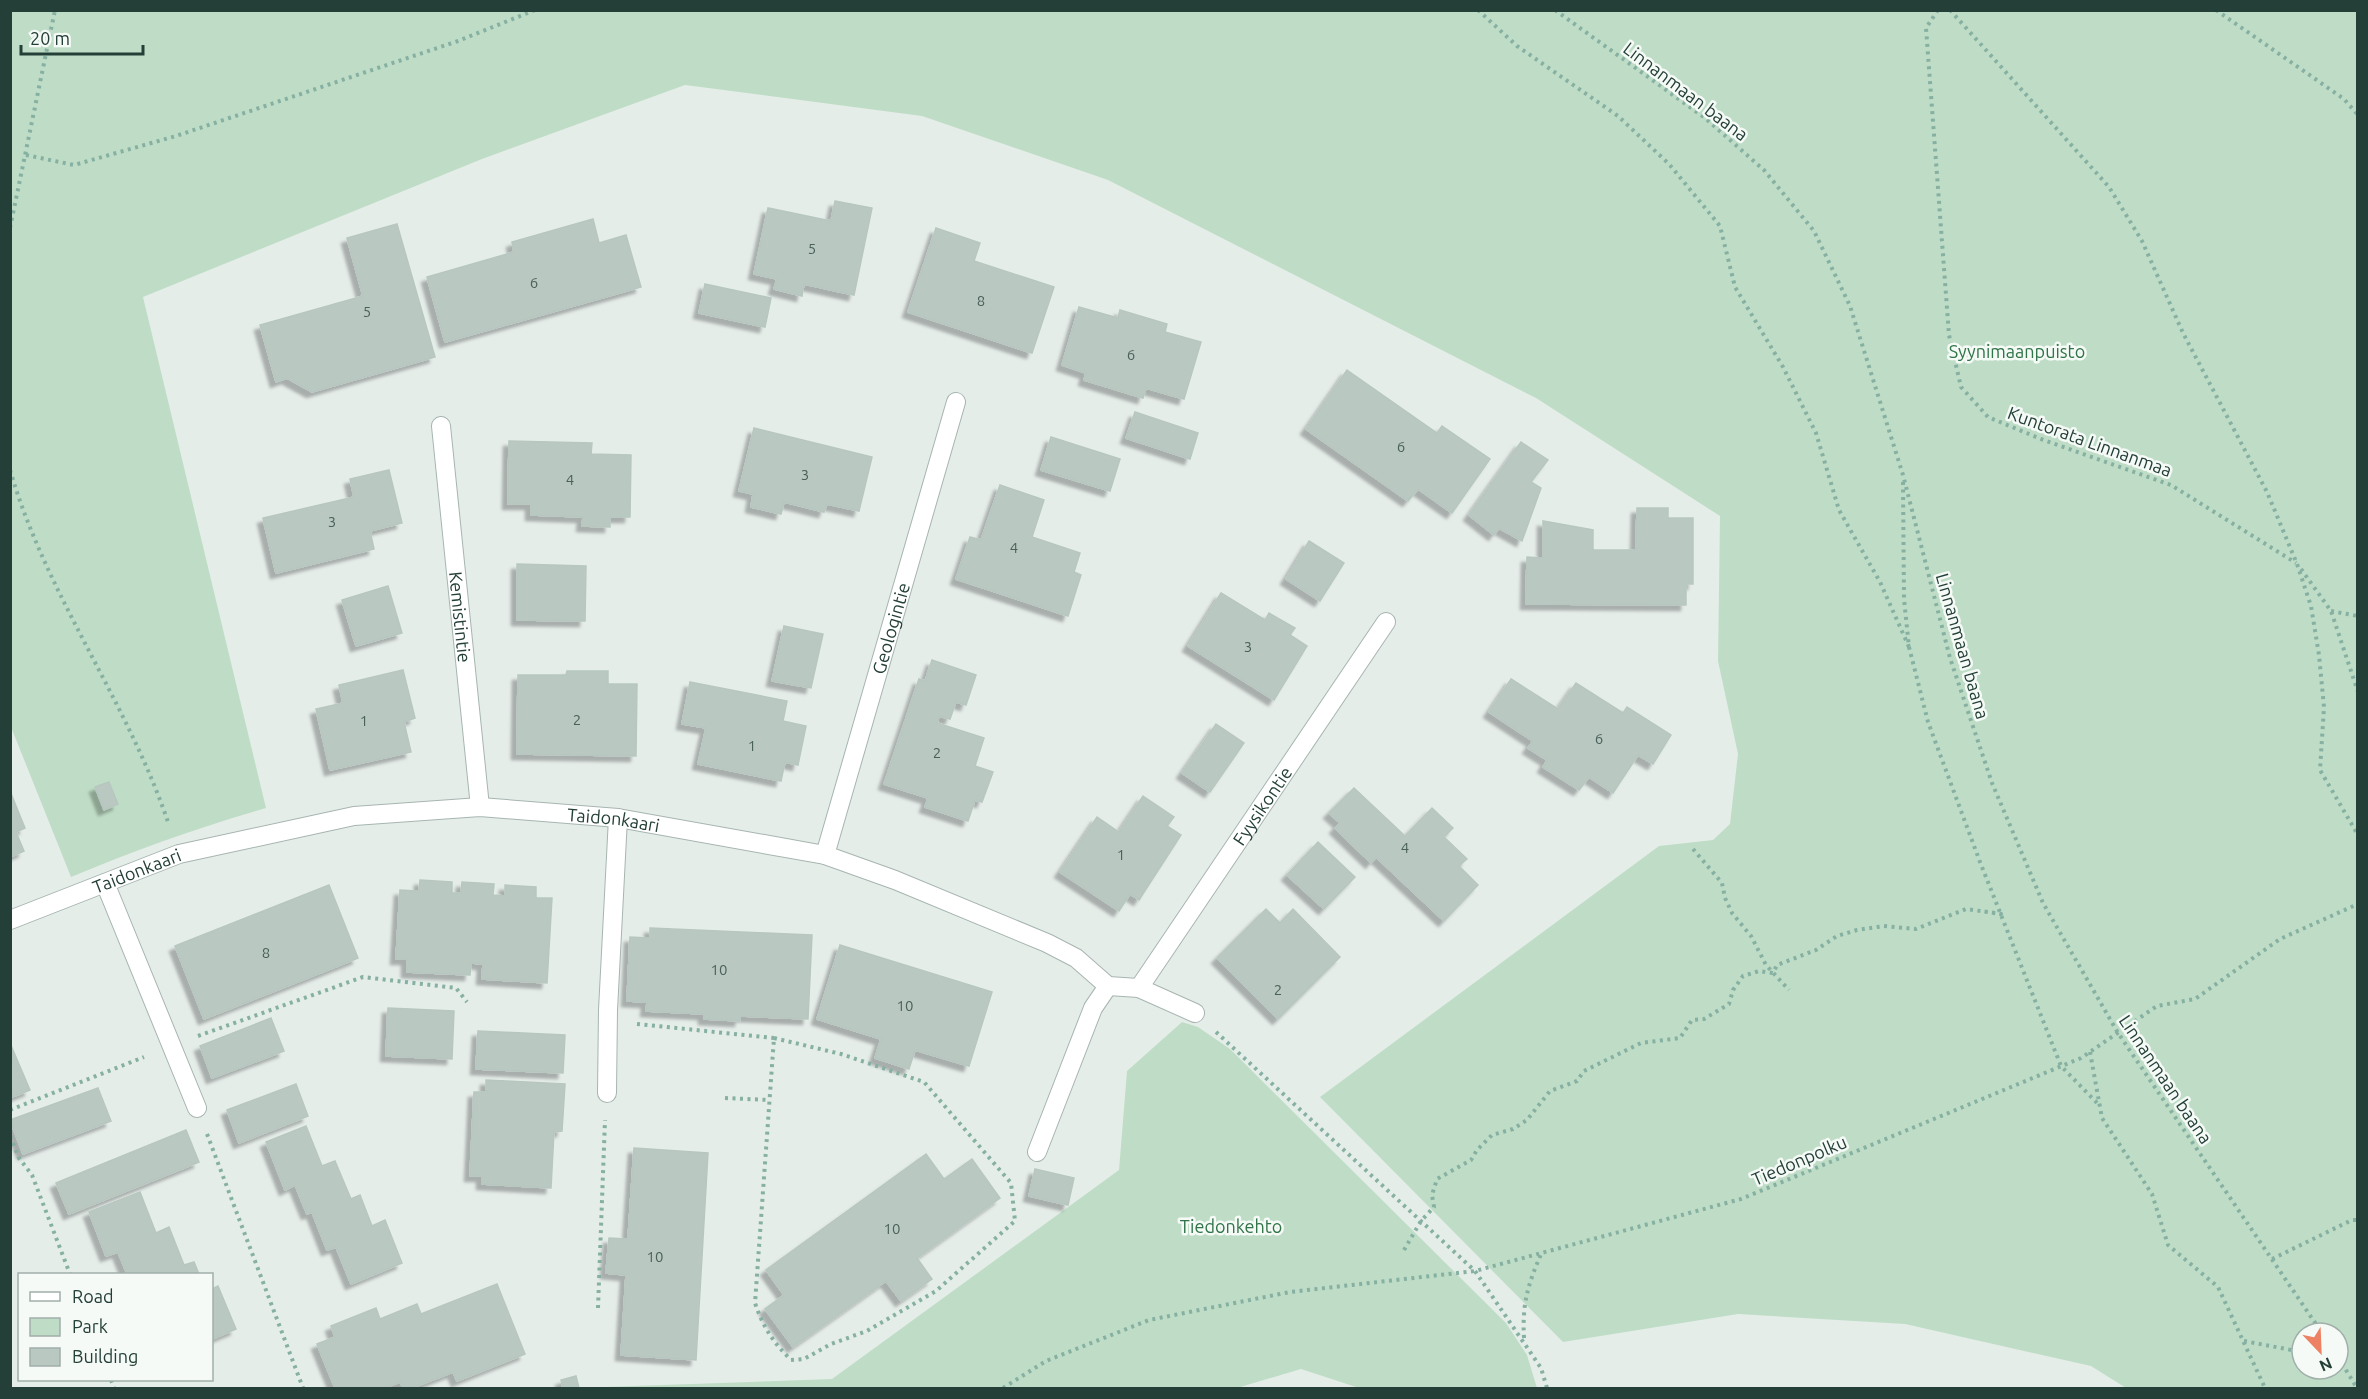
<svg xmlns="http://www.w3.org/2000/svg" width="2368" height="1399" viewBox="0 0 2368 1399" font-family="Ubuntu,sans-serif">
<defs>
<filter id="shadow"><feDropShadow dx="-5.5" dy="5.5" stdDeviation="1.5" flood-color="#0004"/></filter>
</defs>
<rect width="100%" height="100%" fill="#e5ede9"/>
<g fill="#bfddc6" fill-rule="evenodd">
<path d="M10,11H2357V1388H2126L2091,1366L1905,1324L1738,1314L1563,1342L1320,1097L1659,846L1713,840L1730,824L1738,754L1718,661L1720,516L1536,398L1108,180L922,116L685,85L482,159L143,297L266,808C200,827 135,850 71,877L11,727ZM2302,1333H2338V1369H2302Z"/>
<path d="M1182,1022L1198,1027L1230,1049L1506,1323L1527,1355L1537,1388H1359L1301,1369L1237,1388H575L832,1379L1119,1170L1127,1071Z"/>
</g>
<g fill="#bac8c2" stroke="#b7c7c0" stroke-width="1.5" filter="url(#shadow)">
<path d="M835,201L872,208L854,295L804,284L802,296L774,289L777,279L754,274L768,208L831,221Z"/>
<path d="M593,219L599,243L626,235L641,287L445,342L427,277L514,252L512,242Z"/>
<path d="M397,224L435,357L312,392L287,378L276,382L260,325L363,296L347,238Z"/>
<path d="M936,228L980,243L974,261L1054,287L1032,353L908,312Z"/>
<path d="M705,284L771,298L765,327L699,313Z"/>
<path d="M1079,307L1118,318L1120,310L1167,324L1165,332L1201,342L1184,399L1146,388L1143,398L1084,380L1086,373L1062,365Z"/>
<path d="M1347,370L1437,433L1442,426L1490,459L1452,513L1418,489L1408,501L1306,429Z"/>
<path d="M1135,412L1198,433L1190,459L1126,438Z"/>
<path d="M754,428L872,457L859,511L827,504L824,512L784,502L781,514L751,507L753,494L739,491Z"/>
<path d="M1051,437L1120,459L1110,491L1041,470Z"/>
<path d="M509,441L592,443L591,454L631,455L630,517H610V527L582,526L583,517L531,515V504H508Z"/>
<path d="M1521,442L1548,460L1531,482L1541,488L1522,541L1499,528L1494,535L1469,515Z"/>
<path d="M389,470L402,523L370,531L374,549L276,573L263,518L354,497L350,479Z"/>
<path d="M1000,485L1044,500L1032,537L1080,553L1074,572L1081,575L1068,616L956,579L970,537L981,540Z"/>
<path d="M1637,508H1668V518H1693V584H1686V605L1526,604L1527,557L1543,558V521L1593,530V550H1636Z"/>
<path d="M1309,541L1344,563L1320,601L1286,579Z"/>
<path d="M517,564L586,566L585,621L517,620Z"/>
<path d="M388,586L402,633L356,646L342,600Z"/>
<path d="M1221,593L1265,620L1269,613L1295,628L1290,635L1307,646L1274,700L1188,646Z"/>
<path d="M784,626L823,634L811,688L772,681Z"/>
<path d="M932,660L976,675L966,705L956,702L950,719L939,716L937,723L984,738L975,766L993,772L982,802L975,800L968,821L925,807L928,798L884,784L919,679L925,681Z"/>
<path d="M403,670L415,718L404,722L411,752L330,770L316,709L343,703L339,685Z"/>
<path d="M567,671H608V684H637L636,756L517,754L518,675H566Z"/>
<path d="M1511,679L1558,709L1576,683L1623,713L1627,707L1671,735L1653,764L1638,755L1613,793L1589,777L1579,790L1543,767L1547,760L1528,748L1533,741L1489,712Z"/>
<path d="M690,682L787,701L783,721L806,726L798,765L785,762L781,781L698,764L706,728L682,724Z"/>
<path d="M1216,724L1244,743L1210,792L1182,773Z"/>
<path d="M109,782L118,804L104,810L95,787Z"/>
<path d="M1354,788L1405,836L1432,808L1453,828L1444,837L1467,859L1459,866L1478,885L1444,921L1376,857L1371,863L1335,828L1340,823L1329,813Z"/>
<path d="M10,791L25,828L16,832L24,851L10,857Z"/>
<path d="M1143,796L1174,817L1167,826L1181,835L1139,900L1130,894L1119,911L1060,872L1097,817L1119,832Z"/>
<path d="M1318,842L1355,877L1324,909L1287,875Z"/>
<path d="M420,880L452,882V893H461L462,882L494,884L493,895L505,896V885L536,887V898H552L547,983L482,979L483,964L471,963L470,975L407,972V959H396L400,890L419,891Z"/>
<path d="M329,885L358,958L204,1019L175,946Z"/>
<path d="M1266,909L1280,923L1293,909L1340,957L1278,1019L1217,958Z"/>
<path d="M650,928L812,935L808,1019L740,1016V1021L704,1019V1014L646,1011L647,1002L627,1001L630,937L650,938Z"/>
<path d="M840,945L992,992L969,1066L915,1050L909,1069L875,1058L881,1039L817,1019Z"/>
<path d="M388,1008L454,1011L452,1059L386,1056Z"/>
<path d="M271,1018L284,1051L212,1078L200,1046Z"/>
<path d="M478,1031L565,1035L563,1073L476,1069Z"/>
<path d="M10,1043L30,1090L10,1098Z"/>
<path d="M486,1080L565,1084L562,1131L554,1132L551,1188L482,1184V1176H470L474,1092H486Z"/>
<path d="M296,1084L308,1116L239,1143L227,1110Z"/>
<path d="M98,1088L111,1121L23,1154L10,1120Z"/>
<path d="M306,1126L322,1166L335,1161L351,1199L360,1195L372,1226L385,1220L402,1263L351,1284L336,1247L327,1250L312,1212L307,1214L295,1185L285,1190L266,1142Z"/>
<path d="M186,1130L199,1162L69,1214L56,1183Z"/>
<path d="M634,1148L708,1153L696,1360L621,1355L626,1275L606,1273L609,1238L628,1239Z"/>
<path d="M926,1154L944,1179L972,1159L1000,1198L917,1258L932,1279L901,1301L886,1281L793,1347L765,1309L784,1295L766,1270Z"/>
<path d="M1035,1169L1074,1178L1068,1205L1029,1196Z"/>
<path d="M140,1192L156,1233L169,1227L184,1265L194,1262L199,1274H127L118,1252L106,1256L89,1212Z"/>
<path d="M497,1284L525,1354L457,1381L453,1372L412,1388H403L400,1382L384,1388H335L317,1344L335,1337L331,1326L376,1308L380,1319L417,1304L421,1314Z"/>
<path d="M218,1286L236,1329L212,1339V1289Z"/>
<path d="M576,1376L579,1388H563L561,1380Z"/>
</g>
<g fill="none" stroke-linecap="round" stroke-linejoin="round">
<g stroke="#a7b5b0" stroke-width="20">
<g id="service">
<path d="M105,883L197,1108"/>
<path d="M607,1093L608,1010L618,818"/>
<path d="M1037,1152L1093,1008L1108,986"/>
</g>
</g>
<g stroke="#a7b5b0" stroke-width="20">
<g id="minor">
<path id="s1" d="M441,426L480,807"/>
<path id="s2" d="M825,855L956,402"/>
<path id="s3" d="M10,920L179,854L354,816L480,807L618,818L825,855L895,880L1047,943L1076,958L1108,986L1139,988L1195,1013"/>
<path id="s4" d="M1139,988L1386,622"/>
</g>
</g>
<g stroke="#86b0a2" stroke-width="4" stroke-dasharray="3 4.5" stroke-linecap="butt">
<path d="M1478,10L1517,46L1618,116L1669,164L1720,226L1735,287L1783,367L1816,433L1839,510L1880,582L1909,647"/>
<path d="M1555,10L1705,118L1764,170L1814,231L1850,306L1903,475L1950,658L1992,783L2043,903L2118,1033L2322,1333"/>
<path d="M1938,10L1926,28L1949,335L1961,387L1988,417L2041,439L2171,485L2296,563"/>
<path d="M1950,10L2109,187L2142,241L2183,333L2267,492L2297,564L2311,606L2319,655L2324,707L2320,770L2358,835"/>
<path d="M2216,10L2344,99L2358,115"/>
<path d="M26,155L74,165L176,136L458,41L535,10"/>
<path d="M10,228L55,10"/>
<path d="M10,470C47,597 128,702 169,825"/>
<path d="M1903,482L1904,599L1909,647L1928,722L1980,862L2061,1066L2100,1106"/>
<path d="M2301,569L2331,611L2358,692"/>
<path d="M2331,611L2358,616"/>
<path d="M1693,849L1722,883L1725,898L1732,913L1751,936L1766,965L1789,990"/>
<path d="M637,1024L774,1038"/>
<path d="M1216,1032L1475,1271L1541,1368L1547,1388"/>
<path d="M198,1036L363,977L456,988L467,1002"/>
<path d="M774,1038L841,1054L924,1082L1011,1183L1015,1221L936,1291L867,1331L831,1344L804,1359L791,1360C773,1342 763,1327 755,1303Z"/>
<path d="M2090,1052L2102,1118L2152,1194L2168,1245L2218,1287L2265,1388"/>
<path d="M725,1098L769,1100"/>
<path d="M10,1110L144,1057"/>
<path d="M207,1134L303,1388"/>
<path d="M10,1136L19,1158L32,1175L70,1274"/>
<path d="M1404,1250L1421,1221L1434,1207L1432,1195L1437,1179L1471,1160L1477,1150L1492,1135L1513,1129L1527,1120L1550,1091L1577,1081L1584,1071L1641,1043L1680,1038L1692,1020L1704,1019L1729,1004L1733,990L1743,976L1759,971L1773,973L1777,965L1816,950L1837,936L1857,930L1884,926L1916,929L1966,909L2001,914L1982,911"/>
<path d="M2272,1259L2352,1220H2358"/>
<path d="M598,1308L605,1120"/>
<path d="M1524,1338C1522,1303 1528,1284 1542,1252"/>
<path d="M2244,1341L2302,1352"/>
<path d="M2338,1357L2357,1388"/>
<path d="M111,1380L114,1388"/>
<path d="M1003,1388L1046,1361L1149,1320L1290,1292L1475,1271L1741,1199L2081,1058L2157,1006L2195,999L2280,939L2358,904"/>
</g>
<use href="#service" stroke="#fff" stroke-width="18"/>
<use href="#minor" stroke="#fff" stroke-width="18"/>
</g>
<g text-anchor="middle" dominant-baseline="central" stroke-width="5" stroke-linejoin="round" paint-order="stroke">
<g font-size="15" fill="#4a615a">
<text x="812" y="248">5</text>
<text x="534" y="282">6</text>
<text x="981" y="300">8</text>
<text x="367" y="311">5</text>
<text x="1131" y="354">6</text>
<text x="1401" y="446">6</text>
<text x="805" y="474">3</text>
<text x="570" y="479">4</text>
<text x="332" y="521">3</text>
<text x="1014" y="547">4</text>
<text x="1248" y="646">3</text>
<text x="577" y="719">2</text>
<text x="364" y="720">1</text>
<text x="1599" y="738">6</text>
<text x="752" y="745">1</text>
<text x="937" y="752">2</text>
<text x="1405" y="847">4</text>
<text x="1121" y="854">1</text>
<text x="266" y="952">8</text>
<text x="719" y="969">10</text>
<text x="1278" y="989">2</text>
<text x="905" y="1005">10</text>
<text x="892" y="1228">10</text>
<text x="655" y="1256">10</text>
</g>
<g font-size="18" fill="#243f37" stroke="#f5faf7">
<text transform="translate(1686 91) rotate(37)">Linnanmaan baana</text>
<text transform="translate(2090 441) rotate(20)">Kuntorata Linnanmaa</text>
<text stroke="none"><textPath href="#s1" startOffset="192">Kemistintie</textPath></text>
<text stroke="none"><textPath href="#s2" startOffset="236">Geologintie</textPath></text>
<text transform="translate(1963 646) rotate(74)">Linnanmaan baana</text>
<text stroke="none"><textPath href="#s4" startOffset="220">Fyysikontie</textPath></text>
<text stroke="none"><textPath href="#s3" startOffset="621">Taidonkaari</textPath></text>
<text stroke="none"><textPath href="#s3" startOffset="136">Taidonkaari</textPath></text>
<text transform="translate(2166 1079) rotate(56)">Linnanmaan baana</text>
<text transform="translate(1799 1160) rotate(-23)">Tiedonpolku</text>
</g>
<g font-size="18" fill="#307448" stroke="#f5faf7">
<text x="2017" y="351">Syynimaanpuisto</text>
<text x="1231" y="1226">Tiedonkehto</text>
</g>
</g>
<rect width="2368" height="1399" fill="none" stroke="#243f37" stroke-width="24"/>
<rect x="18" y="1273" width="195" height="108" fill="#f5faf7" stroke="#a1afaa" stroke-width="1.5"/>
<rect x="30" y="1292" width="30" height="9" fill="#ffffff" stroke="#a1afaa" stroke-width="1.5"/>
<text x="72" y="1303" font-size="18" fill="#243f37">Road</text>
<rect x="30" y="1318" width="30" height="18" fill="#bfddc6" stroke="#a1afaa" stroke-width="1.5"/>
<text x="72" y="1333" font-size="18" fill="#243f37">Park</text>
<rect x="30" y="1348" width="30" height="18" fill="#bac8c2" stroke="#a1afaa" stroke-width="1.5"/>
<text x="72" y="1363" font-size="18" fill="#243f37">Building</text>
<g transform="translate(2320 1351) rotate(157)"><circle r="28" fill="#f5faf7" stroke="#a1afaa" stroke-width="1.5"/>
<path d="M0-4.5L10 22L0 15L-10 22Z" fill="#ed8163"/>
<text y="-9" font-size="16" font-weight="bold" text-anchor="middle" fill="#243f37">N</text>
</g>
<path d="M21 45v9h122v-9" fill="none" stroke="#243f37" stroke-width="3"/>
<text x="30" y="45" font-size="18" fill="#243f37" stroke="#f5faf7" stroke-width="4.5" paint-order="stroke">20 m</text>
</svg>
